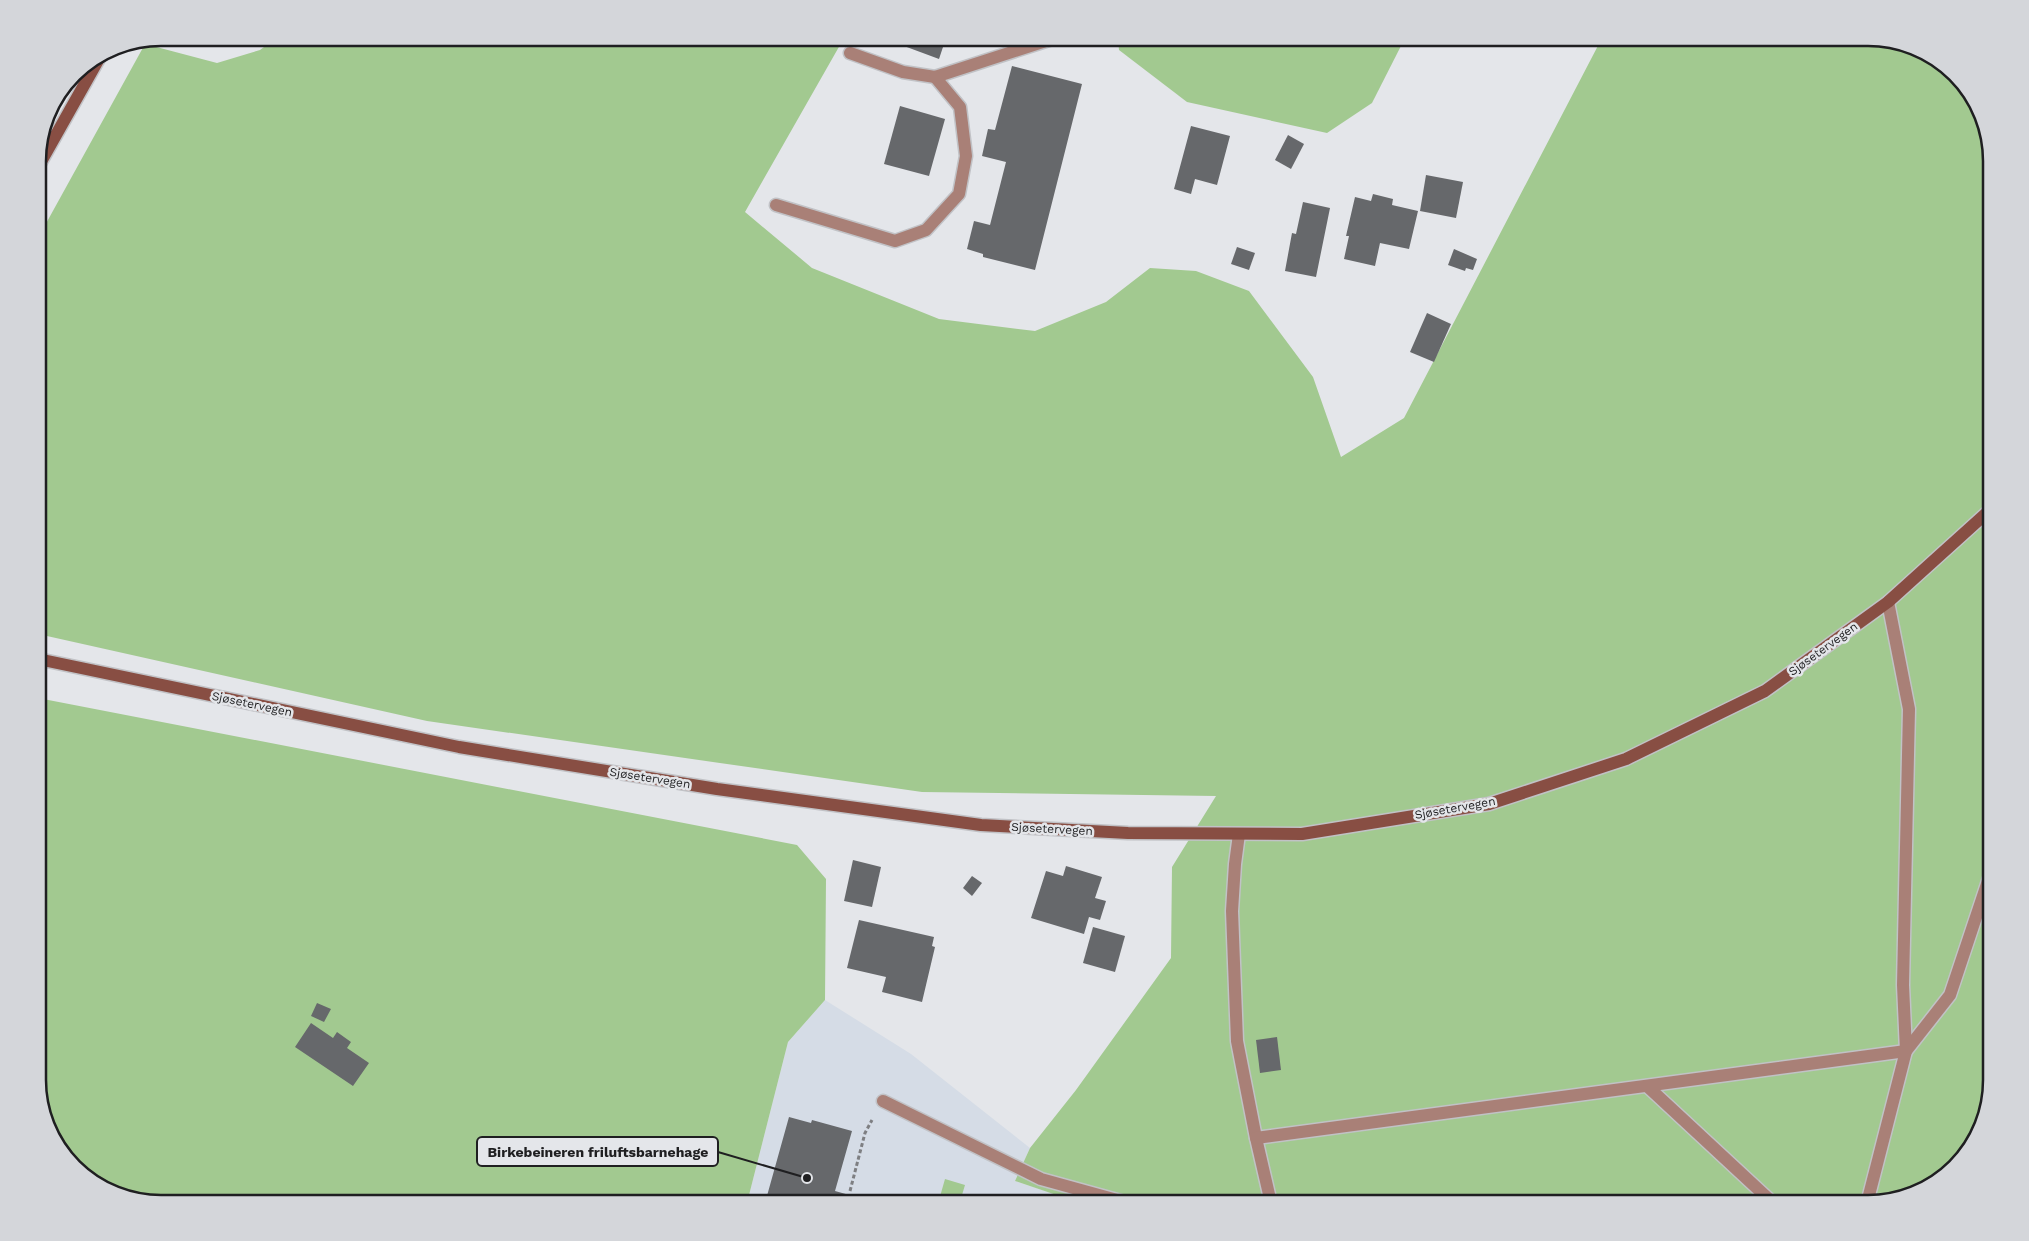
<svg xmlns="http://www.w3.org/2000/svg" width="2029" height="1241" viewBox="0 0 2029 1241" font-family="'Work Sans',sans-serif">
<rect width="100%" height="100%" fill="#e4e6ea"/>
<path fill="#d5dce6" d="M825,1000L911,1054L1030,1148L1015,1181L1075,1201L1074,1203H747L788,1042Z"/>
<g fill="#a2c990">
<path d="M276,38H844L745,212L812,268L939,319L1035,331L1106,302L1150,268L1196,271L1249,291L1313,377L1341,457L1404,418L1602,38H1868L1930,54L1975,99L1991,153V1080L1975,1142L1930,1187L1868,1203H1074V1201L1015,1181L1030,1148L1076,1090L1171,958L1172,867L1216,796L922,792L427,721L38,634V238L145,44L217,63L260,50Z"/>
<path d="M1118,38H1405L1372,103L1327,133L1187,102L1119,50Z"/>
<path d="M38,698L797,845L826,879L825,1000L788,1042L747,1203H161L99,1187L54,1142L38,1088Z"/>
<path d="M945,1179L965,1185L962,1195L977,1199L976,1203H954L939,1200Z"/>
</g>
<g fill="#66686b">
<path d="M907,38H946L939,59L904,46Z"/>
<path d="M1012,66L1082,84L1035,270L983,257V254L967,249L974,221L990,225L1006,162L982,156L988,129L995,130Z"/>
<path d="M900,106L945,119L929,176L884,164Z"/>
<path d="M1191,126L1230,136L1217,185L1195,179L1191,194L1174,189Z"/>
<path d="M1288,135L1304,144L1291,169L1275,160Z"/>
<path d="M1426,175L1463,182L1456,218L1420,211Z"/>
<path d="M1373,194L1393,199L1392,205L1418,211L1409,249L1380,243L1375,266L1344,259L1349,236H1346L1355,197L1371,201Z"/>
<path d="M1303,202L1330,208L1316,277L1285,271L1292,233L1296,234Z"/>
<path d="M1237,247L1255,253L1249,270L1231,264Z"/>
<path d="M1454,249L1477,259L1473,270L1466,268L1465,271L1448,265Z"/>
<path d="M1427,313L1451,324L1434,362L1410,352Z"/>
<path d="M853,860L881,867L872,907L844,901Z"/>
<path d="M1066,866L1102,877L1095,898L1106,901L1100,920L1089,917L1084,934L1031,918L1046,871L1063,876Z"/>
<path d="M972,876L982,883L972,896L963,888Z"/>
<path d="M859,920L934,937L932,946L935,947L922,1002L882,992L886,977L847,968Z"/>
<path d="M1093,927L1125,936L1115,972L1083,963Z"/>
<path d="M317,1003L331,1009L324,1022L311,1016Z"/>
<path d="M311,1023L333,1038L337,1032L351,1042L347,1048L369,1063L353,1086L295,1047Z"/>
<path d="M1277,1037L1281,1070L1260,1073L1256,1040Z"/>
<path d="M789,1117L811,1123L812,1120L852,1131L835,1191L878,1203H765Z"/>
</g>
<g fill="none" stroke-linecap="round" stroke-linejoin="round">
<g stroke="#c1c2c6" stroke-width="15">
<g id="lane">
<path d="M850,53L903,72L935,77L1055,38"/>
<path d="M776,205L895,241L926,230L959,194L966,156L960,107L935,77"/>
<path d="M1239,834L1235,864L1232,911L1237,1041L1256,1138L1271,1203"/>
<path d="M1647,1086L1773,1203"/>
<path d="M883,1101L1041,1179L1128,1203"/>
<path d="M1256,1138L1906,1051L1950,995L1991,872"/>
<path d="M1867,1203L1906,1051L1903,985L1909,709L1888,602"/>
</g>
</g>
<g stroke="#c1c2c6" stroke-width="15">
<g id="secondary">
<path d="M38,167L101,55"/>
<path d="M38,659L459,747L717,789L981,825L1128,833L1302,834L1489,804L1626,759L1765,691L1888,602L1991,509"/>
</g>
</g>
<path stroke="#7e7f82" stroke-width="3" stroke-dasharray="4 2.5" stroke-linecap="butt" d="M850,1191L865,1133L872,1120"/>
<use href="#lane" stroke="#a98077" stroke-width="12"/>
<use href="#secondary" stroke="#884e43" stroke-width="12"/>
</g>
<g text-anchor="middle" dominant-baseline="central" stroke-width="5" stroke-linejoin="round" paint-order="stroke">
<g font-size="12" fill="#1f1f21" stroke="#e4e6ea">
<text transform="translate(1823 649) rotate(-36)">Sjøsetervegen</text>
<text transform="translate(252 704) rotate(12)">Sjøsetervegen</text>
<text transform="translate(650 778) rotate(9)">Sjøsetervegen</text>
<text transform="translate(1455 808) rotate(-10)">Sjøsetervegen</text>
<text transform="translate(1052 829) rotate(3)">Sjøsetervegen</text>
</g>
</g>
<path d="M0 0H2029V1241H0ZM161 46H1868A115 115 0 0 1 1983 161V1080A115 115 0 0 1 1868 1195H161A115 115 0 0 1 46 1080V161A115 115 0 0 1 161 46Z" fill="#d4d6da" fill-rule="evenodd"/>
<path fill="none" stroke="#1f1f21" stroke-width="2.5" d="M161 46H1868A115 115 0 0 1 1983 161V1080A115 115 0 0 1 1868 1195H161A115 115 0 0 1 46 1080V161A115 115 0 0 1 161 46Z"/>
<path fill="none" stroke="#1f1f21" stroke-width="2" d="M807 1178L718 1152"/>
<circle fill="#1f1f21" stroke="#e4e6ea" stroke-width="2" cx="807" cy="1178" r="5"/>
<rect fill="#e4e6ea" stroke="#1f1f21" stroke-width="2" x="477" y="1137" width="241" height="29" rx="5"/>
<g font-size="14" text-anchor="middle" font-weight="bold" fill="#1f1f21">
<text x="598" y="1157">Birkebeineren friluftsbarnehage</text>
</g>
</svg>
